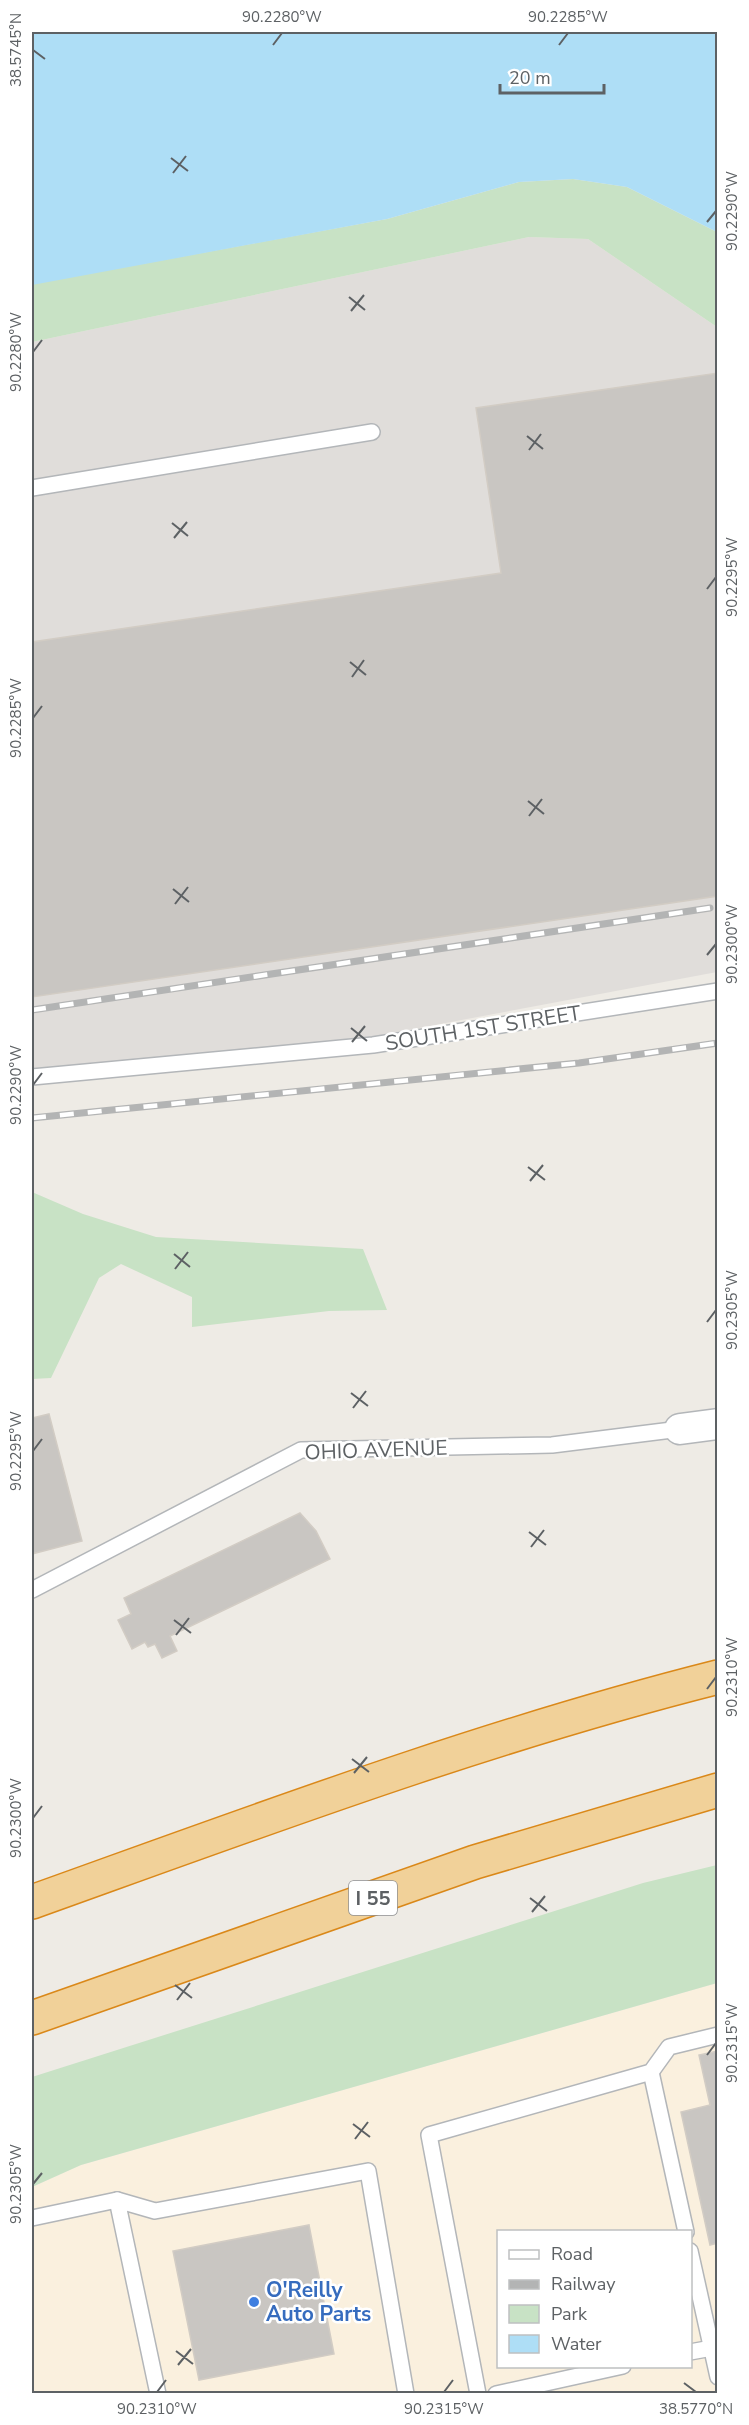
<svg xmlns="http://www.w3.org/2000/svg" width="749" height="2425" viewBox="0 0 749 2425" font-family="'Nunito Sans',sans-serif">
<rect width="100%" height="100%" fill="#eeebe5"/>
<path fill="#faf0de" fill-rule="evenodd" d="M717,1983V2393H32V2187L81,2165ZM498,2232H690V2366H498Z"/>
<path fill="#e0ddda" d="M529,237L588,239L717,327V972L302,1050L32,1085V342Z"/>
<g fill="#c8e2c5">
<path d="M573,179L627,187L717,232V327L588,239L529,237L32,342V284L387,219L519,182Z"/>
<path d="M32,1192L83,1214L156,1237L363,1249L387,1310L329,1311L192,1327V1297L121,1264L99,1278L51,1378L32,1379Z"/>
<path d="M717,1865V1983L81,2165L32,2187V2077L643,1883Z"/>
</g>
<path fill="#aedef6" d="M32,32H717V232L627,187L573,179L519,182L387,219L32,285Z"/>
<g fill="#c9c6c2" stroke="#d2ccc4" stroke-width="1.5">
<path d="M718,373V896L32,997V642L501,573L476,408Z"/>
<path d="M49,1414L82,1541L32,1554V1418Z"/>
<path d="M300,1513L316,1531L330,1559L170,1636L177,1651L162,1658L155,1644L148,1647L145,1642L132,1649L118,1620L131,1614L124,1598Z"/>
<path d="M718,2051V2243L710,2245L681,2112L710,2105L699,2055Z"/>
<path d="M309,2225L334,2354L199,2380L173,2251Z"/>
</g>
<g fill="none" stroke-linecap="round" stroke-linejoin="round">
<g stroke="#b3b6b9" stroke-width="18">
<g id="lane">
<path d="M32,488L372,432"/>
<path d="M32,1077L373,1045L718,991"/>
<path d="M32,1590L301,1450L552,1445L680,1429"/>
<path d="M651,2072L686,2232"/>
<path d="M32,2218L117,2200"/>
<path d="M690,2251L718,2377"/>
<path d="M690,2352L712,2348"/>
<path d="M158,2394L117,2200L155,2211L368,2171L406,2394"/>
<path d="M478,2394L429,2135L651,2072L669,2047L718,2035"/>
<path d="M496,2394L623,2366"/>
</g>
</g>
<g stroke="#b3b6b9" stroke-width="33">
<path id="street" d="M680,1429L718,1424"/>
</g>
<g stroke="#da8819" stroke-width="36">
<g id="highway">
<path d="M32,1902C258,1821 484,1736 718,1677"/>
<path d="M32,2018L475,1862L718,1790"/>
</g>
</g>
<use href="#lane" stroke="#fff" stroke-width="15"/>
<use href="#street" stroke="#fff" stroke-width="30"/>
<use href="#highway" stroke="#f1d199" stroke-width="33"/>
<g stroke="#b3b4b4" stroke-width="7">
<g id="rail">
<path d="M32,1010L710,908"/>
<path d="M32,1118L579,1063L718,1043"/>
</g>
</g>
<use href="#rail" stroke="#fff" stroke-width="4.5" stroke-dasharray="14" stroke-linecap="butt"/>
</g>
<path fill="none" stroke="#5d6164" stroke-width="2" d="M273,45L282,33M559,45L568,33M33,50L45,59M171,158L188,171M173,173L186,156M707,222L716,211M349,297L365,310M351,311L364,295M33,352L42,340M527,436L543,449M529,450L541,434M172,523L188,536M174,538L187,522M707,589L716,577M350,662L366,675M352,677L364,660M33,718L42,706M528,801L544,814M529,816L542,799M173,889L189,902M175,904L188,887M707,955L716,944M351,1028L367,1041M352,1042L365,1026M33,1085L42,1073M528,1167L545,1180M530,1181L543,1165M174,1254L190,1267M175,1269L188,1252M707,1322L716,1310M351,1393L368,1406M353,1408L366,1391M33,1451L42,1439M529,1532L546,1545M531,1547L544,1530M174,1620L191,1633M176,1635L189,1618M707,1689L716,1677M352,1759L369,1772M354,1773L367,1757M33,1818L42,1806M530,1898L547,1911M532,1912L545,1896M175,1985L192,1998M177,2000L190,1983M707,2055L716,2043M353,2124L370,2137M355,2139L368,2122M33,2184L42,2173M176,2351L193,2364M178,2365L191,2349M684,2383L696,2392M157,2392L166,2380M444,2392L453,2380"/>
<circle fill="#3f7fe0" stroke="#fff" stroke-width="2" cx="254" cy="2302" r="6"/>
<g text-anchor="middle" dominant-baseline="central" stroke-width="5" stroke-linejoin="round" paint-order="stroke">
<rect fill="#fff" stroke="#8e9092" stroke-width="1.5" x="349" y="1881" width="48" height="34" rx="4.5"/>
<g font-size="20" font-weight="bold" fill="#5d6164">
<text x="373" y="1898">I 55</text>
</g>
<g font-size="21" fill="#5d6164" stroke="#fff">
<text transform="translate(483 1028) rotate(-9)">SOUTH 1ST STREET</text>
<text transform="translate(376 1450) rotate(-2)">OHIO AVENUE</text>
</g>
<g font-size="21" font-weight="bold" fill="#366cbe" stroke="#fff" text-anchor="start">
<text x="266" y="2290">O'Reilly<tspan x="266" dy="24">Auto Parts</tspan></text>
</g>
</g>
<rect width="749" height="2425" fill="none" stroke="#ffffff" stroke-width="66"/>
<rect x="497" y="2230" width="195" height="138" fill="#ffffff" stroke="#bec0c1" stroke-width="1.5"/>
<rect x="509" y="2250" width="30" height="9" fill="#ffffff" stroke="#bec0c1" stroke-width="1.5"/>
<text x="551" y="2260" font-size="18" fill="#5d6164">Road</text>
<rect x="509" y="2280" width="30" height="9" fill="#b3b4b4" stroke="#bec0c1" stroke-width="1.5"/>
<text x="551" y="2290" font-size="18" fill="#5d6164">Railway</text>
<rect x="509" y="2305" width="30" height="18" fill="#c8e2c5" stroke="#bec0c1" stroke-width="1.5"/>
<text x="551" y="2320" font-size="18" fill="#5d6164">Park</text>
<rect x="509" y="2335" width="30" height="18" fill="#aedef6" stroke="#bec0c1" stroke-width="1.5"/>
<text x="551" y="2350" font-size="18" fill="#5d6164">Water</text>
<path d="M500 84v9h104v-9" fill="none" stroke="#5d6164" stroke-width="3"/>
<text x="509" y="84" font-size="18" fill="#5d6164" stroke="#ffffff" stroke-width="4.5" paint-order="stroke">20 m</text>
<rect x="33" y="33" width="683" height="2359" fill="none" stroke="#5d6164" stroke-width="2"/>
<g font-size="15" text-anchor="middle" fill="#5d6164">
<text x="282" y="22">90.2280°W</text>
<text x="568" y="22">90.2285°W</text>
<text transform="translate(16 50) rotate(-90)" y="5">38.5745°N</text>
<text transform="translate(732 211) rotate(-90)" y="5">90.2290°W</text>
<text transform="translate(16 352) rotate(-90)" y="5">90.2280°W</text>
<text transform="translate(732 577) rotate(-90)" y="5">90.2295°W</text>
<text transform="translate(16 718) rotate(-90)" y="5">90.2285°W</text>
<text transform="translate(732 944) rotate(-90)" y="5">90.2300°W</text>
<text transform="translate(16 1085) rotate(-90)" y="5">90.2290°W</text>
<text transform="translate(732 1310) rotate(-90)" y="5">90.2305°W</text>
<text transform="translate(16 1451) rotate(-90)" y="5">90.2295°W</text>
<text transform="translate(732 1677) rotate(-90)" y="5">90.2310°W</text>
<text transform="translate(16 1818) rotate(-90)" y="5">90.2300°W</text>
<text transform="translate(732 2043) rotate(-90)" y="5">90.2315°W</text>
<text transform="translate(16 2184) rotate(-90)" y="5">90.2305°W</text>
<text x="157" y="2414">90.2310°W</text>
<text x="444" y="2414">90.2315°W</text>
<text x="696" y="2414">38.5770°N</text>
</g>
</svg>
